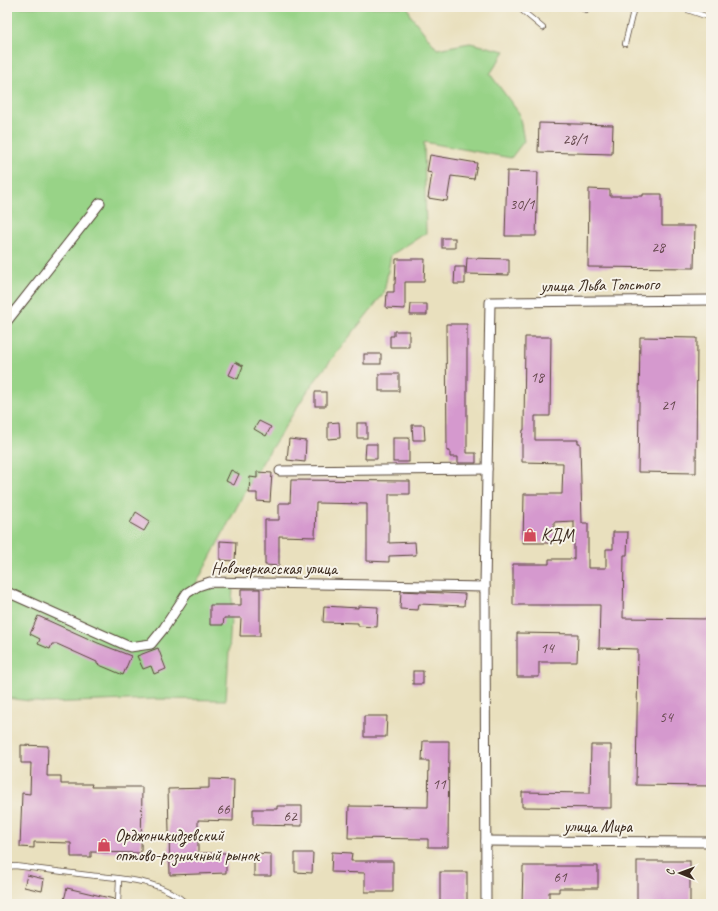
<svg xmlns="http://www.w3.org/2000/svg" width="718" height="911" viewBox="0 0 718 911" font-family="Caveat,sans-serif">
<rect width="100%" height="100%" fill="#f7f3e8"/>
<filter id="ink" filterUnits="userSpaceOnUse"><feTurbulence type="fractalNoise" baseFrequency=".025" numOctaves="2"/><feDisplacementMap in="SourceGraphic" scale="8" xChannelSelector="R" yChannelSelector="G"/><feConvolveMatrix kernelMatrix="1 2 1 2 8 2 1 2 1" color-interpolation-filters="sRGB"/></filter>
<filter id="wash" filterUnits="userSpaceOnUse"><feTurbulence type="fractalNoise" baseFrequency=".012" numOctaves="4" result="noise"/><feDisplacementMap in="SourceGraphic" scale="16" xChannelSelector="R" yChannelSelector="G"/><feGaussianBlur stdDeviation="0.9" result="paint"/><feColorMatrix in="noise" values="0 0 0 0 0 0 0 0 0 0 0 0 0 0 0 0 0 1.4 0 .05"/><feComposite in="paint" operator="in"/></filter>
<g filter="url(#wash)">
<rect width="100%" height="100%" fill="#e9e0be"/>
<path fill="#98d387" stroke="#6a7e52" d="M7,7H408L411,16L437,49L470,43L505,51L490,74L519,113L524,141L511,158L424,142L426,233L391,255L384,293L310,387L250,482L193,590L233,587L226,700L156,699L45,703L7,698Z"/>
<g id="blocks">
<g fill="#d599ce">
<path d="M539,123L613,125L612,154L538,152Z"/>
<path d="M430,155L477,163L474,179L451,176L447,201L428,198L432,173L427,172Z"/>
<path d="M507,171L538,172L536,236H505Z"/>
<path d="M589,189L610,190V196H643V194H662V226H695L694,268L588,267Z"/>
<rect x="442" y="238" width="13" height="10"/>
<path d="M467,258L509,259V275L466,274Z"/>
<path d="M396,259H425L424,282H405V309L386,308L387,292H394V284H395Z"/>
<path d="M455,267H465V284H454Z"/>
<path d="M411,304H427V315H410Z"/>
<path d="M446,324H467V453H476V463H458V457H450V451H447Z"/>
<path d="M394,331H409V347H390V336H394Z"/>
<path d="M525,337H551L550,416H535V440H578V443H580L582,523H588V568H606V549H613V532H628L627,555H624L623,618L711,619V786L636,785L638,649L599,648L600,605H513V564H549V559H574V521L554,522V543H523L524,494H562L563,463L522,462V440L523,430H524Z"/>
<path d="M640,337L697,338L696,473L638,472Z"/>
<rect x="364" y="354" width="17" height="10"/>
<path d="M235,362L243,366L238,379L229,375Z"/>
<rect x="379" y="374" width="20" height="17"/>
<rect x="315" y="392" width="11" height="14"/>
<path d="M259,421L271,427L266,436L254,429Z"/>
<path d="M339,422L340,438L328,439V423Z"/>
<rect x="357" y="423" width="10" height="15"/>
<path d="M412,425H424L425,440H413Z"/>
<rect x="393" y="438" width="16" height="24"/>
<path d="M289,439L306,441L305,462L287,460Z"/>
<path d="M366,444H377V459H365Z"/>
<path d="M231,470L239,474L234,485L226,481Z"/>
<path d="M257,472L272,473L270,502L257,501V493H249L250,477L257,478Z"/>
<path d="M291,480L410,481V494H389V543L415,542L416,555L389,556V562L367,561V504L316,503L315,537L279,536V566L265,565V520H279V503H290Z"/>
<path d="M136,512L150,521L144,531L130,523Z"/>
<path d="M220,541L236,542L235,561L220,560Z"/>
<path d="M241,589H260V636H240L241,618H224L223,625H210V605H241Z"/>
<path d="M401,591L465,594L464,606L419,604L418,610L400,609Z"/>
<path d="M324,606L358,608V606L378,607L377,627L358,626V623L323,622Z"/>
<path d="M38,616L98,643L131,656L123,675L97,664V662L57,644H52L50,649L38,644L40,639L30,634Z"/>
<path d="M517,633L578,634L577,662H539V677H517Z"/>
<path d="M158,648L166,669L154,674L151,666L143,669L137,656Z"/>
<rect x="413" y="671" width="10" height="13"/>
<path d="M364,716H387L386,737H364Z"/>
<path d="M423,741H449L448,847H428V839L348,838L349,806L428,807L429,761H422Z"/>
<path d="M21,745L48,746L47,776H61V784H92L91,787H142L141,853L91,852V857H71V843L34,842V848L20,847L22,793L30,794L31,763H21Z"/>
<path d="M591,745H611V808L522,807V792L590,793Z"/>
<path d="M209,779L234,780L233,821L198,820V853H226V873L170,875L168,789L209,788Z"/>
<path d="M277,806H302V826L253,825V809H277Z"/>
<path d="M332,852L352,853L351,861H393V892H365V873L331,872Z"/>
<path d="M254,853L271,854V876H254Z"/>
<path d="M295,853H313L312,873L295,872Z"/>
<rect x="637" y="861" width="53" height="43"/>
<path d="M523,866H598V888H559V892H549V904H522Z"/>
<rect x="440" y="872" width="27" height="32"/>
<path d="M27,875L44,879L42,891L24,887Z"/>
<path d="M67,888L114,899V904H63Z"/>
</g>
</g>
</g>
<g filter="url(#ink)">
<use href="#blocks" fill-opacity="0" stroke="#554536" stroke-width="1"/>
<g fill="none" stroke-linecap="round" stroke-linejoin="round">
<g stroke="#554536" stroke-width="6">
<g id="service">
<path d="M518,7L543,28"/>
<path d="M579,7L586,10L587,7"/>
<path d="M679,7L711,18"/>
<path d="M625,44L634,7"/>
<path d="M7,867L15,866C39,869 64,872 88,875C122,879 161,879 187,904"/>
<path d="M118,904L119,879"/>
</g>
</g>
<g stroke="#554536" stroke-width="11">
<g id="minor">
<path d="M7,321L100,203"/>
<path d="M280,471L487,469"/>
<path d="M7,592L130,647L151,644L164,628L187,593L198,586L210,582L485,587"/>
<path d="M486,841L711,842"/>
<path d="M486,904L485,587L490,302L711,300"/>
</g>
</g>
<use href="#service" stroke="#fff" stroke-width="4.5"/>
<use href="#minor" stroke="#fff" stroke-width="9"/>
</g>
</g>
<defs>
<g id="shop-bare" transform="scale(1.08)"><path d="M-5-2.5h2.3a2.7 3.5 0 0 1 5.4 0H5L5.5 6h-11ZM-1.5-2.5h3a1.5 2.3 0 0 0-3 0Z" fill="#d1495b" stroke="#f7f3e8" stroke-width="2.5" paint-order="stroke"/></g>
</defs>
<g fill-rule="evenodd">
<use href="#shop-bare" x="530" y="535"/>
<use href="#shop-bare" x="104" y="845"/>
</g>
<g text-anchor="middle" dominant-baseline="central" stroke-width="4" stroke-linejoin="round" paint-order="stroke">
<g font-size="15" fill="#62464a">
<text x="575" y="139">28/1</text>
<text x="522" y="204">30/1</text>
<text x="658" y="247">28</text>
<text x="537" y="377">18</text>
<text x="668" y="405">21</text>
<text x="547" y="648">14</text>
<text x="666" y="717">54</text>
<text x="439" y="784">11</text>
<text x="223" y="809">66</text>
<text x="290" y="816">62</text>
<text x="560" y="877">61</text>
</g>
<g font-size="17" fill="#3b2a1e" stroke="#f7f3e8">
<text transform="translate(600 285) rotate(-1)">улица Льва Толстого</text>
<text x="274" y="568">Новочеркасская улица</text>
<text x="598" y="826">улица Мира</text>
</g>
<g font-size="17" fill="#3b2a1e" stroke="#f7f3e8" text-anchor="start">
<text x="541" y="535">КДМ</text>
<text x="115" y="835">Орджоникидзевский<tspan x="115" dy="20">оптово-розничный рынок</tspan></text>
</g>
</g>
<rect width="718" height="911" fill="none" stroke="#f7f3e8" stroke-width="24"/>
<g transform="translate(680 873) rotate(271)" stroke="#f7f3e8" stroke-width="3" paint-order="stroke">
<path d="M0-3L7 15L0 10L-7 15Z" fill="#3b2a1e"/>
<text y="-6" font-size="11" font-weight="bold" text-anchor="middle" fill="#3b2a1e">С</text>
</g>
</svg>
